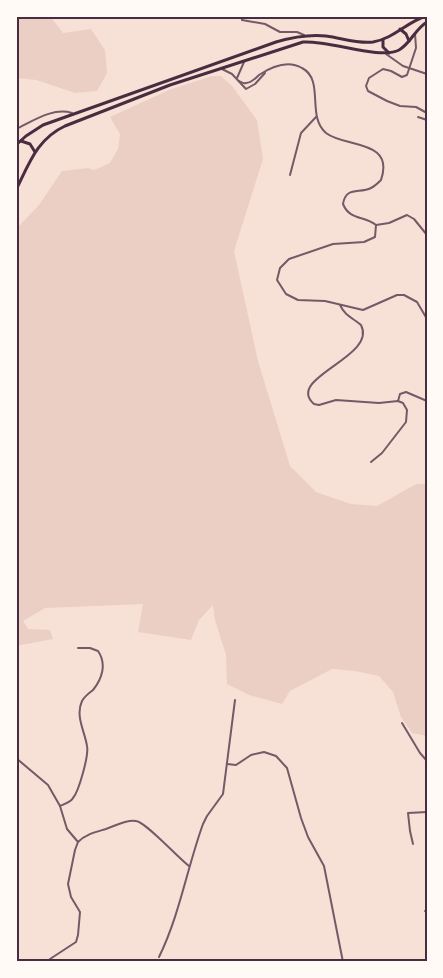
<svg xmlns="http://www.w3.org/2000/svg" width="443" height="978" viewBox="0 0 443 978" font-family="Helvetica,sans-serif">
<rect width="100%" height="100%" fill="#f7e1d7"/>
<g fill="#ebcfc5">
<path d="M16,16H50L63,33L91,29L105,50L107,73L97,91L75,93L36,80L16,78Z"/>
<path d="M212,76H221L232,86L257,120L263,159L234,251L258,361L290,466L316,492L351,504L377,506L416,484H427V736L412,733L401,717L393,692L379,676L355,671L332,669L290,691L282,704L249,695L227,684L226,655L215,620L213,605L199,620L191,640L138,632L143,604L45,608L23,621L28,629L50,630L53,639L16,646V229L39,205L62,171L88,168L94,170L110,163L118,149L120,134L110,117L169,90Z"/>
</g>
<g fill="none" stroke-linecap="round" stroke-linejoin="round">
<g stroke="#755966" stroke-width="2">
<path d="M242,16V20L265,24L280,32H297L304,35"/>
<path d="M415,33L416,48L407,75L402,77L391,71L383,69L369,78L366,86L368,91L387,101L400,106L416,107L427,113"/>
<path d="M386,54L403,66L427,74"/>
<path d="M222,69L232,74L246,89L255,84L265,73"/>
<path d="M237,78L244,62"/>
<path d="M239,81C241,82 244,84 246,83C251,83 256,78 259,75C271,67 288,60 302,68C325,80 306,116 326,133C345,148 395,139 381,180C378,183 375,186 371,188C359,194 346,186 343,204C350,221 364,215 376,225L375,237L364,242L333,244L289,259L280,268L277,280L286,294L298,300L325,301L363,310L397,295H404L417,302L427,319"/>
<path d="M418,117L427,120"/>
<path d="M16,129C33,121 53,107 72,113"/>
<path d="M290,175L301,133L316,117"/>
<path d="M376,225L389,223L407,215L414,219L427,235"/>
<path d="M340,305C345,316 353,318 361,325C378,357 284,378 314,404L319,405L336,400L379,403L398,401L403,403L407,410L406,422L382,453L371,462"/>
<path d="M398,401L400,394L406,392L427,401"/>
<path d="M402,723L420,753L427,761"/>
<path d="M16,758L48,785L60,806L67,829L78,842C86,834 96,832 106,829C115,826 127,819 136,821C146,822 178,858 189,866"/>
<path d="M227,764L236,765L251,755L264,752L276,756L287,768L301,818L308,837L324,866L343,962"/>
<path d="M60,806C64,804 71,802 73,798C79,791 89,755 87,746C85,732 75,716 82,701C84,697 89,693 93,690C102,679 107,664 98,651L90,648H78"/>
<path d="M413,844L410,831L408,813L427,812"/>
<path d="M425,911H427"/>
<path d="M159,957C180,914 187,868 203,824L207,816L223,794L235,700"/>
<path d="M50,959L76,942L78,935L80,912L71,897L68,884L75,850L78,842"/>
</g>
<g stroke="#4a2c40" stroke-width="3">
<path d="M400,29L406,34L409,41"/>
<path d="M383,40V47L389,53"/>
<path d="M21,141L30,144L35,152"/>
<path d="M16,145L26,136L43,125L276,42C293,37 308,34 326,36C342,38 357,44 373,42C393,39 407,22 426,16"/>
<path d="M16,190C29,164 37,139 65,126L170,85L303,42C329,40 380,60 399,50C411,43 415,29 427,22"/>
</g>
</g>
<rect width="443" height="978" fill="none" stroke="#fffaf5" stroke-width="35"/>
<rect x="18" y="18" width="408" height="942" fill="none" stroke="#4a2c40" stroke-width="2"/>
</svg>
